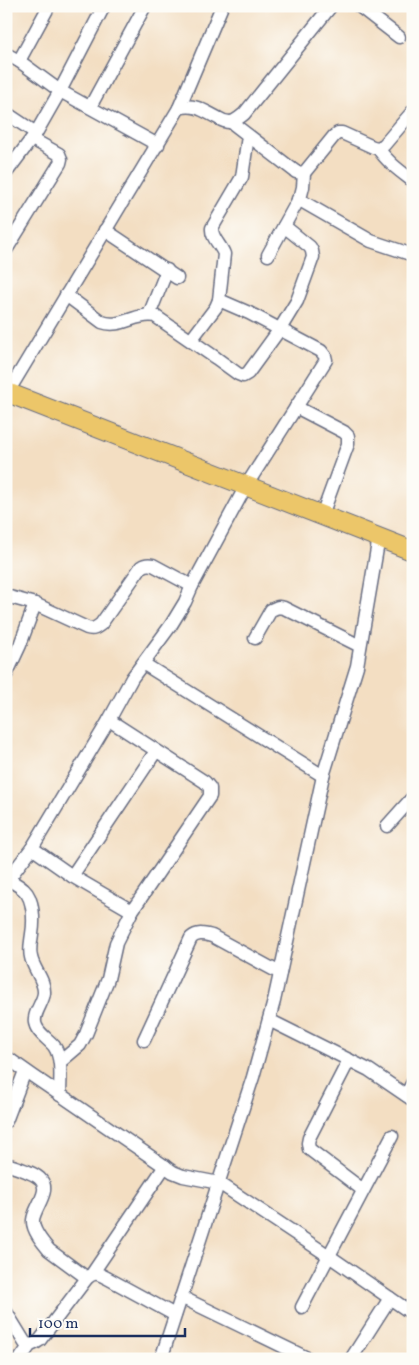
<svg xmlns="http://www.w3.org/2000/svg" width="419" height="1365" viewBox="0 0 419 1365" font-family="Vollkorn,serif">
<rect width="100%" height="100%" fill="#fdfcf7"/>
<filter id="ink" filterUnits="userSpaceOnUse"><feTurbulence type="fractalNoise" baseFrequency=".02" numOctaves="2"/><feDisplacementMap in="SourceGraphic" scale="10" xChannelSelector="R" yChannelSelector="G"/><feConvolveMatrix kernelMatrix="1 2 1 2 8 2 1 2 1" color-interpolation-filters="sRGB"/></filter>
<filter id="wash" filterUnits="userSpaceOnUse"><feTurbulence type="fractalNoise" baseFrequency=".0096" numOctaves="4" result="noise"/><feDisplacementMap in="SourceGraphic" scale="20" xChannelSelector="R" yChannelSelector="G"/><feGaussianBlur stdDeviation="1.12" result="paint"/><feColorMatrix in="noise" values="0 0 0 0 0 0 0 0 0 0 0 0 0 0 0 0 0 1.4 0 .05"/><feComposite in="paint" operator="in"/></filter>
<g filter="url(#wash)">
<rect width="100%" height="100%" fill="#f3dec2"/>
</g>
<g filter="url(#ink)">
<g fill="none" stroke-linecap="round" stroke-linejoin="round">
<g stroke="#676c81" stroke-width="15">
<g id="street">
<path d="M359,6L399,37"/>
<path d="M6,54L19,61L60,91L158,145"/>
<path d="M19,61L49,6"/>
<path d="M90,107L145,6"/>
<path d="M179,108L222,6"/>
<path d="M6,113L36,133"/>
<path d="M231,122L296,172L304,173L334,136L338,133H342L373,147L378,148L384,145L413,111"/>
<path d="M378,148C387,162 400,171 413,181"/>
<path d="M6,173L36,133L60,91L104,6"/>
<path d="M298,199L371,241L413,255"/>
<path d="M105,230L177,278"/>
<path d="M6,250L60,163L61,159L59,154L32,139"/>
<path d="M268,255L301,195L303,187L304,173"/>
<path d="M66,295L102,322C121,329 136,312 155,316L216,358L238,374L243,376L248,373L280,329L297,301L313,257L312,251L310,247L284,226"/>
<path d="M149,315L167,270"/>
<path d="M191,340L216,307L219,300L224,254C221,245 211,238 212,228L242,177L248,136"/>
<path d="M8,392L179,108C195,103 204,111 218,118C221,120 226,122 230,122C235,122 240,117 244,114L331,6"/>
<path d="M296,407L344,432L348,436V444L322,515"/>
<path d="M6,596L35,604L87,628C93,630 96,628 101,624L141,567C145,564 148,564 153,565L192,586"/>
<path d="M255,638L271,610L278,607L284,608L360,646"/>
<path d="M144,664L323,776"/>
<path d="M6,675L20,645L35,604"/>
<path d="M387,826L413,797"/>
<path d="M32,848L72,876L132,911"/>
<path d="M72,876L156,751"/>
<path d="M8,879C14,883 20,886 24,890C34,899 34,922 32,934C31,942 29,950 31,957C33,969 45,980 44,993C43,1004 31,1015 36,1026C39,1034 48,1039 54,1046C63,1059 60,1079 60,1095"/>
<path d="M6,882L32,848L109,720L132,678L171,625L185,602L192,586L246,486L326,360L325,356L321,351L249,313L219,300"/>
<path d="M269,1020L369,1070L413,1100"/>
<path d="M144,1040L191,938C198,932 204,934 212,936L280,973"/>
<path d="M6,1057L33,1076L173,1172L183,1176L219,1183L329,1256L413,1314"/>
<path d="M349,1060L309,1138L308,1143L309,1149L363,1190"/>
<path d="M60,1062L80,1045L86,1034L108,979L116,943L132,911L210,796V788L205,782L109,720"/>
<path d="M406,1095L413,1082"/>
<path d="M6,1121L25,1071"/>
<path d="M6,1164C15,1167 36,1173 41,1180C51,1191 34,1208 33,1220C32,1230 43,1243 49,1250L87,1278"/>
<path d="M92,1274L165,1166"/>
<path d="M181,1297L309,1359"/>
<path d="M302,1307L392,1136"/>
<path d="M6,1312L25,1343C32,1346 34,1344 40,1340L87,1278C95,1271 99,1274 107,1278L175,1315"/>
<path d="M20,1359L30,1345"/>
<path d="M161,1359L253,1077L274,1001L323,776L357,666L379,537"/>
<path d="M351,1359L390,1298"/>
</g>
</g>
<g stroke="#676c81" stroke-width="21">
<path id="primary" d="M6,392L413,551"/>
</g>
<use href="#street" stroke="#fff" stroke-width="12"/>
<use href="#primary" stroke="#ecc669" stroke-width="19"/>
</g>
</g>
<rect width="419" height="1365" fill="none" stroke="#fdfcf7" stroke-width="25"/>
<path d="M30 1328v8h155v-8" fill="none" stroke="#1b2f5e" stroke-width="2.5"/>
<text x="38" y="1328" font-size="15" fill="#1b2f5e" stroke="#fdfcf7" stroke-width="4" paint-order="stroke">100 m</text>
</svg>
